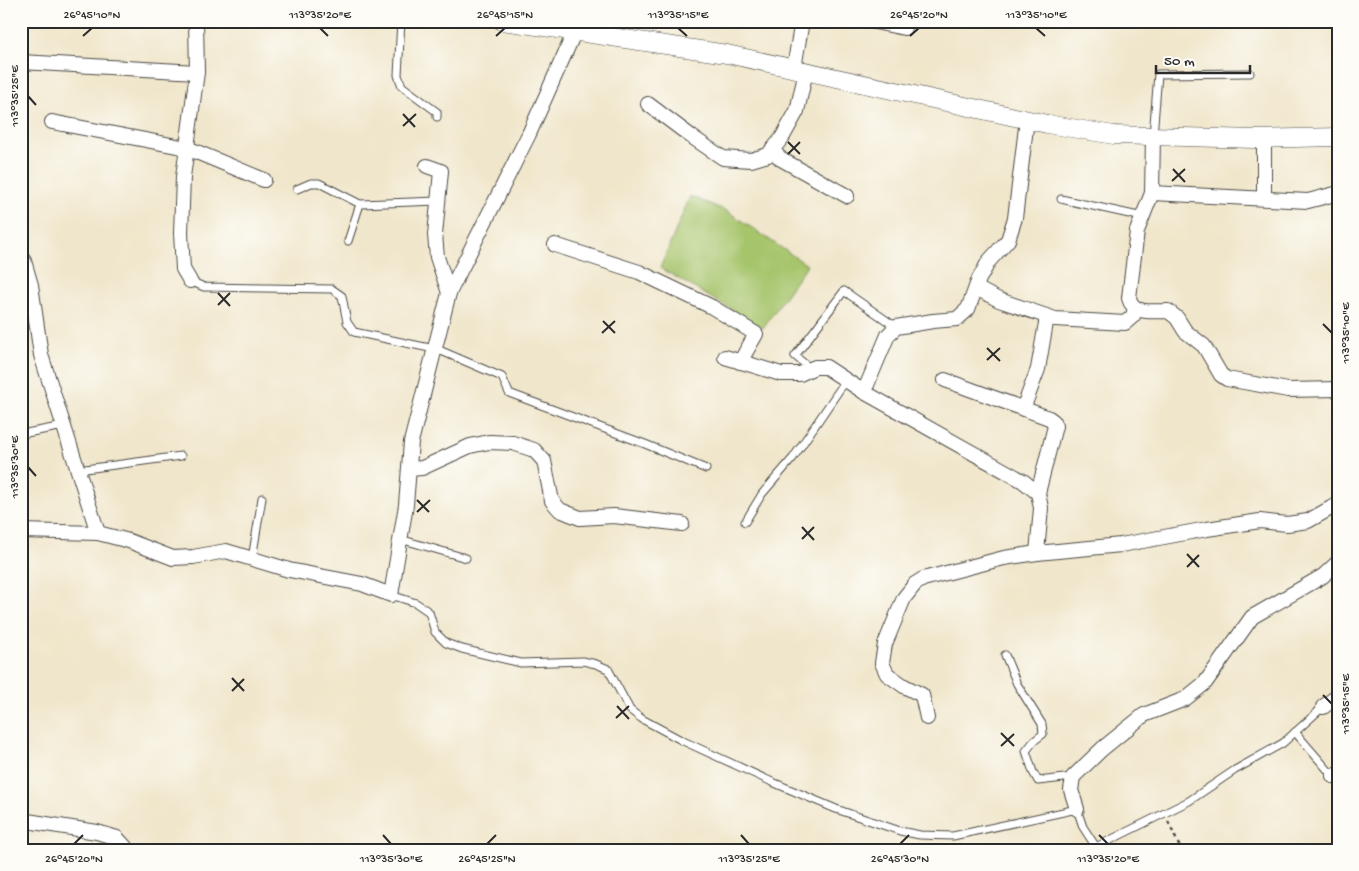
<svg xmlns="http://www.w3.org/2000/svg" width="1359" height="871" viewBox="0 0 1359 871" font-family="'Gochi Hand',sans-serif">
<rect width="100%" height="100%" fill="#fdfcf7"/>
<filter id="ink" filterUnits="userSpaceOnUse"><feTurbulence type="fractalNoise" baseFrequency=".02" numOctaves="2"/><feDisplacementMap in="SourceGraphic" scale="10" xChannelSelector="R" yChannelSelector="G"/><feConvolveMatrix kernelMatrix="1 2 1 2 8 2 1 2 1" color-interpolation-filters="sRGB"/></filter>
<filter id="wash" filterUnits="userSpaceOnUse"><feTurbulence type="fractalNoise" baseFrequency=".0096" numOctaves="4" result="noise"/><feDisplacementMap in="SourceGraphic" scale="20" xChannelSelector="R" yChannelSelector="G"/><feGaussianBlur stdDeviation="1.12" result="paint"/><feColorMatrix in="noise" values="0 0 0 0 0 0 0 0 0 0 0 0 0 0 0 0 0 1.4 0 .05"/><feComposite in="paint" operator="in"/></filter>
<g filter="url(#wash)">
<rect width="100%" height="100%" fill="#f0e6cb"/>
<path fill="#a6c46b" stroke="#68784b" d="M690,196L727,211L807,265L763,328L660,268Z"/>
</g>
<g filter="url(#ink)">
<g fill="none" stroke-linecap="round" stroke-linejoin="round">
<g stroke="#494743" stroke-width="9">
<g id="service">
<path d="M401,21L398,75L399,78L402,86L437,112V117"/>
<path d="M1153,136L1158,74L1250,73"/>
<path d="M297,189L311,183H319L360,204L438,201"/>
<path d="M1061,199L1143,217"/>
<path d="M348,241L360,204"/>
<path d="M190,281L204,287L332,289L342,296L347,322L354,332L439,350L502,377L509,393L645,444L706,469"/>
<path d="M811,369L795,356L844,291L896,327"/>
<path d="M21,434L64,426"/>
<path d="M78,470L181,456"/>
<path d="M745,522L762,494L793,458L846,380"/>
<path d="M400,539L466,558"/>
<path d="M252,559L262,498"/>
<path d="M391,595L416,603L429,612L435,632L446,643L462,649L521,663L583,661L596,664L608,669L630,710L642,719L681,740L770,781L836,809L900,831L920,835L953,836L1077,809L1083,827L1096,847"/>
<path d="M1005,655L1017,684L1042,724L1043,734L1034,741L1026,751L1033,772L1038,781L1073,777"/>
<path d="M1295,732L1333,776"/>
<path d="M1090,850L1189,801L1235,770L1283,743L1323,707"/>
</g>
</g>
<g stroke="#494743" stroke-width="16">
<g id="minor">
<path d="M870,21L904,28"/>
<path d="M21,62L197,72"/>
<path d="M794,68L802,21"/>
<path d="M648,104L692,137L723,158L751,160L768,155L782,138L797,111L806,71"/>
<path d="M52,122L187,148L264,180"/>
<path d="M1153,136L1152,193L1137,231L1129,298C1133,315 1154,311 1168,311L1177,318L1185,331L1204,346L1221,375L1227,379L1288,390L1338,389"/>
<path d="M1264,139V198"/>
<path d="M772,150L781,159L847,196"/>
<path d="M427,166L441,171L435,235L437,257L449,293"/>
<path d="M1152,193L1308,201L1335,194"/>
<path d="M555,245L639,272L712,307L756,334L740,362"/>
<path d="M21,257L24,261L31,285L41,355L98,533"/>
<path d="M190,281L183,269L181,233L183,177L197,72L196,21"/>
<path d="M976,288L999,300L1055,319L1125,323L1133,316L1135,308"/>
<path d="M725,357L781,374H800L815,367H826L864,392L1023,481L1038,493L1041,508L1037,553"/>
<path d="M945,380L1049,418L1053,421L1055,426L1038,493"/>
<path d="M864,392L888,335L896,327L933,321L957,319L968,309L979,279L989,261L1008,240L1015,218L1027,119"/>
<path d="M1023,409L1038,369L1047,317"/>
<path d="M409,469L422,468L470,446L489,442L513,443L534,450L544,461L552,501L560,510L580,518L614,516L682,524"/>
<path d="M21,531L98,533L129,541L173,558L193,557L226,551L289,570L362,584L391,595L406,505L411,442L449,293L529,134L575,31"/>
<path d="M1323,707L1338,696"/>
<path d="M927,718L922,695L904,686L887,674L882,663L885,644L904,598L915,584L923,579L1004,558L1037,553L1121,545L1207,529L1260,521L1287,524L1308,521L1338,504"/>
<path d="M1333,776L1338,774"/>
<path d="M1077,809L1071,790L1073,777L1102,749L1144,715L1185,699L1205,683L1252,617L1323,576L1338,562"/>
<path d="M21,820L97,832L117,838L128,850"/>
</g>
</g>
<g stroke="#494743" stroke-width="19">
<path id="tertiary" d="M502,21L727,54L1047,124L1114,135L1255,139L1338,137"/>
</g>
<path stroke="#494743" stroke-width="2.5" stroke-dasharray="4 4" stroke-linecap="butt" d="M1168,821L1181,850"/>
<use href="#service" stroke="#fff" stroke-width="7"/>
<use href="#minor" stroke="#fff" stroke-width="14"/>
<use href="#tertiary" stroke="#fff" stroke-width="18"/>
</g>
</g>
<path fill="none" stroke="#2b2b2b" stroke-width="2" d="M320,28L328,36M678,28L687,36M1036,28L1045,36M83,36L92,28M496,36L505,28M910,36L919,28M28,96L36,105M403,114L415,127M403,126L416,114M788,142L800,154M788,154L800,142M1173,169L1185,182M1172,181L1185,169M218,293L230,306M218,305L230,293M603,321L615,333M1323,324L1332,333M602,333L615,321M987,348L1000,361M987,360L1000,348M28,467L36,476M417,500L429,512M417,512L430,500M802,527L814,540M802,539L814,527M1187,554L1199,567M1187,567L1199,555M232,678L244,691M232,691L244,679M1323,695L1332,704M617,706L629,719M616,718L629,706M1001,733L1014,746M1001,746L1014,734M383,835L391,844M741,835L749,844M1099,835L1108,844M74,844L83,835M487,844L496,835M900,844L909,835"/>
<rect width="1359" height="871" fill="none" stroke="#fdfcf7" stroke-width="55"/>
<path d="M1156 65v8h94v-8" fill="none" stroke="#2b2b2b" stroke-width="2.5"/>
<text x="1164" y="65" font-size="15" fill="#2b2b2b" stroke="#fdfcf7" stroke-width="4" paint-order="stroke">50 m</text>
<rect x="28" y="28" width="1304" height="816" fill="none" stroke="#2b2b2b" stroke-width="2"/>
<g font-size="12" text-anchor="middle" fill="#2b2b2b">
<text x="92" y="18">26°45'10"N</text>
<text x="320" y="18">113°35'20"E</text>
<text x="505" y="18">26°45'15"N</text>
<text x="678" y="18">113°35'15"E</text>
<text x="919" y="18">26°45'20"N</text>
<text x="1036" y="18">113°35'10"E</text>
<text transform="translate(14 96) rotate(-90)" y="4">113°35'25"E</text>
<text transform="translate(1345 333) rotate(-90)" y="4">113°35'10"E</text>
<text transform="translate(14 467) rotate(-90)" y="4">113°35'30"E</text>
<text transform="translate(1345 704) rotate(-90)" y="4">113°35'15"E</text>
<text x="74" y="862">26°45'20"N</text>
<text x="391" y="862">113°35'30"E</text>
<text x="487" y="862">26°45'25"N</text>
<text x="749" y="862">113°35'25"E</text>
<text x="900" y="862">26°45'30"N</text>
<text x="1108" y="862">113°35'20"E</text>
</g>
</svg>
